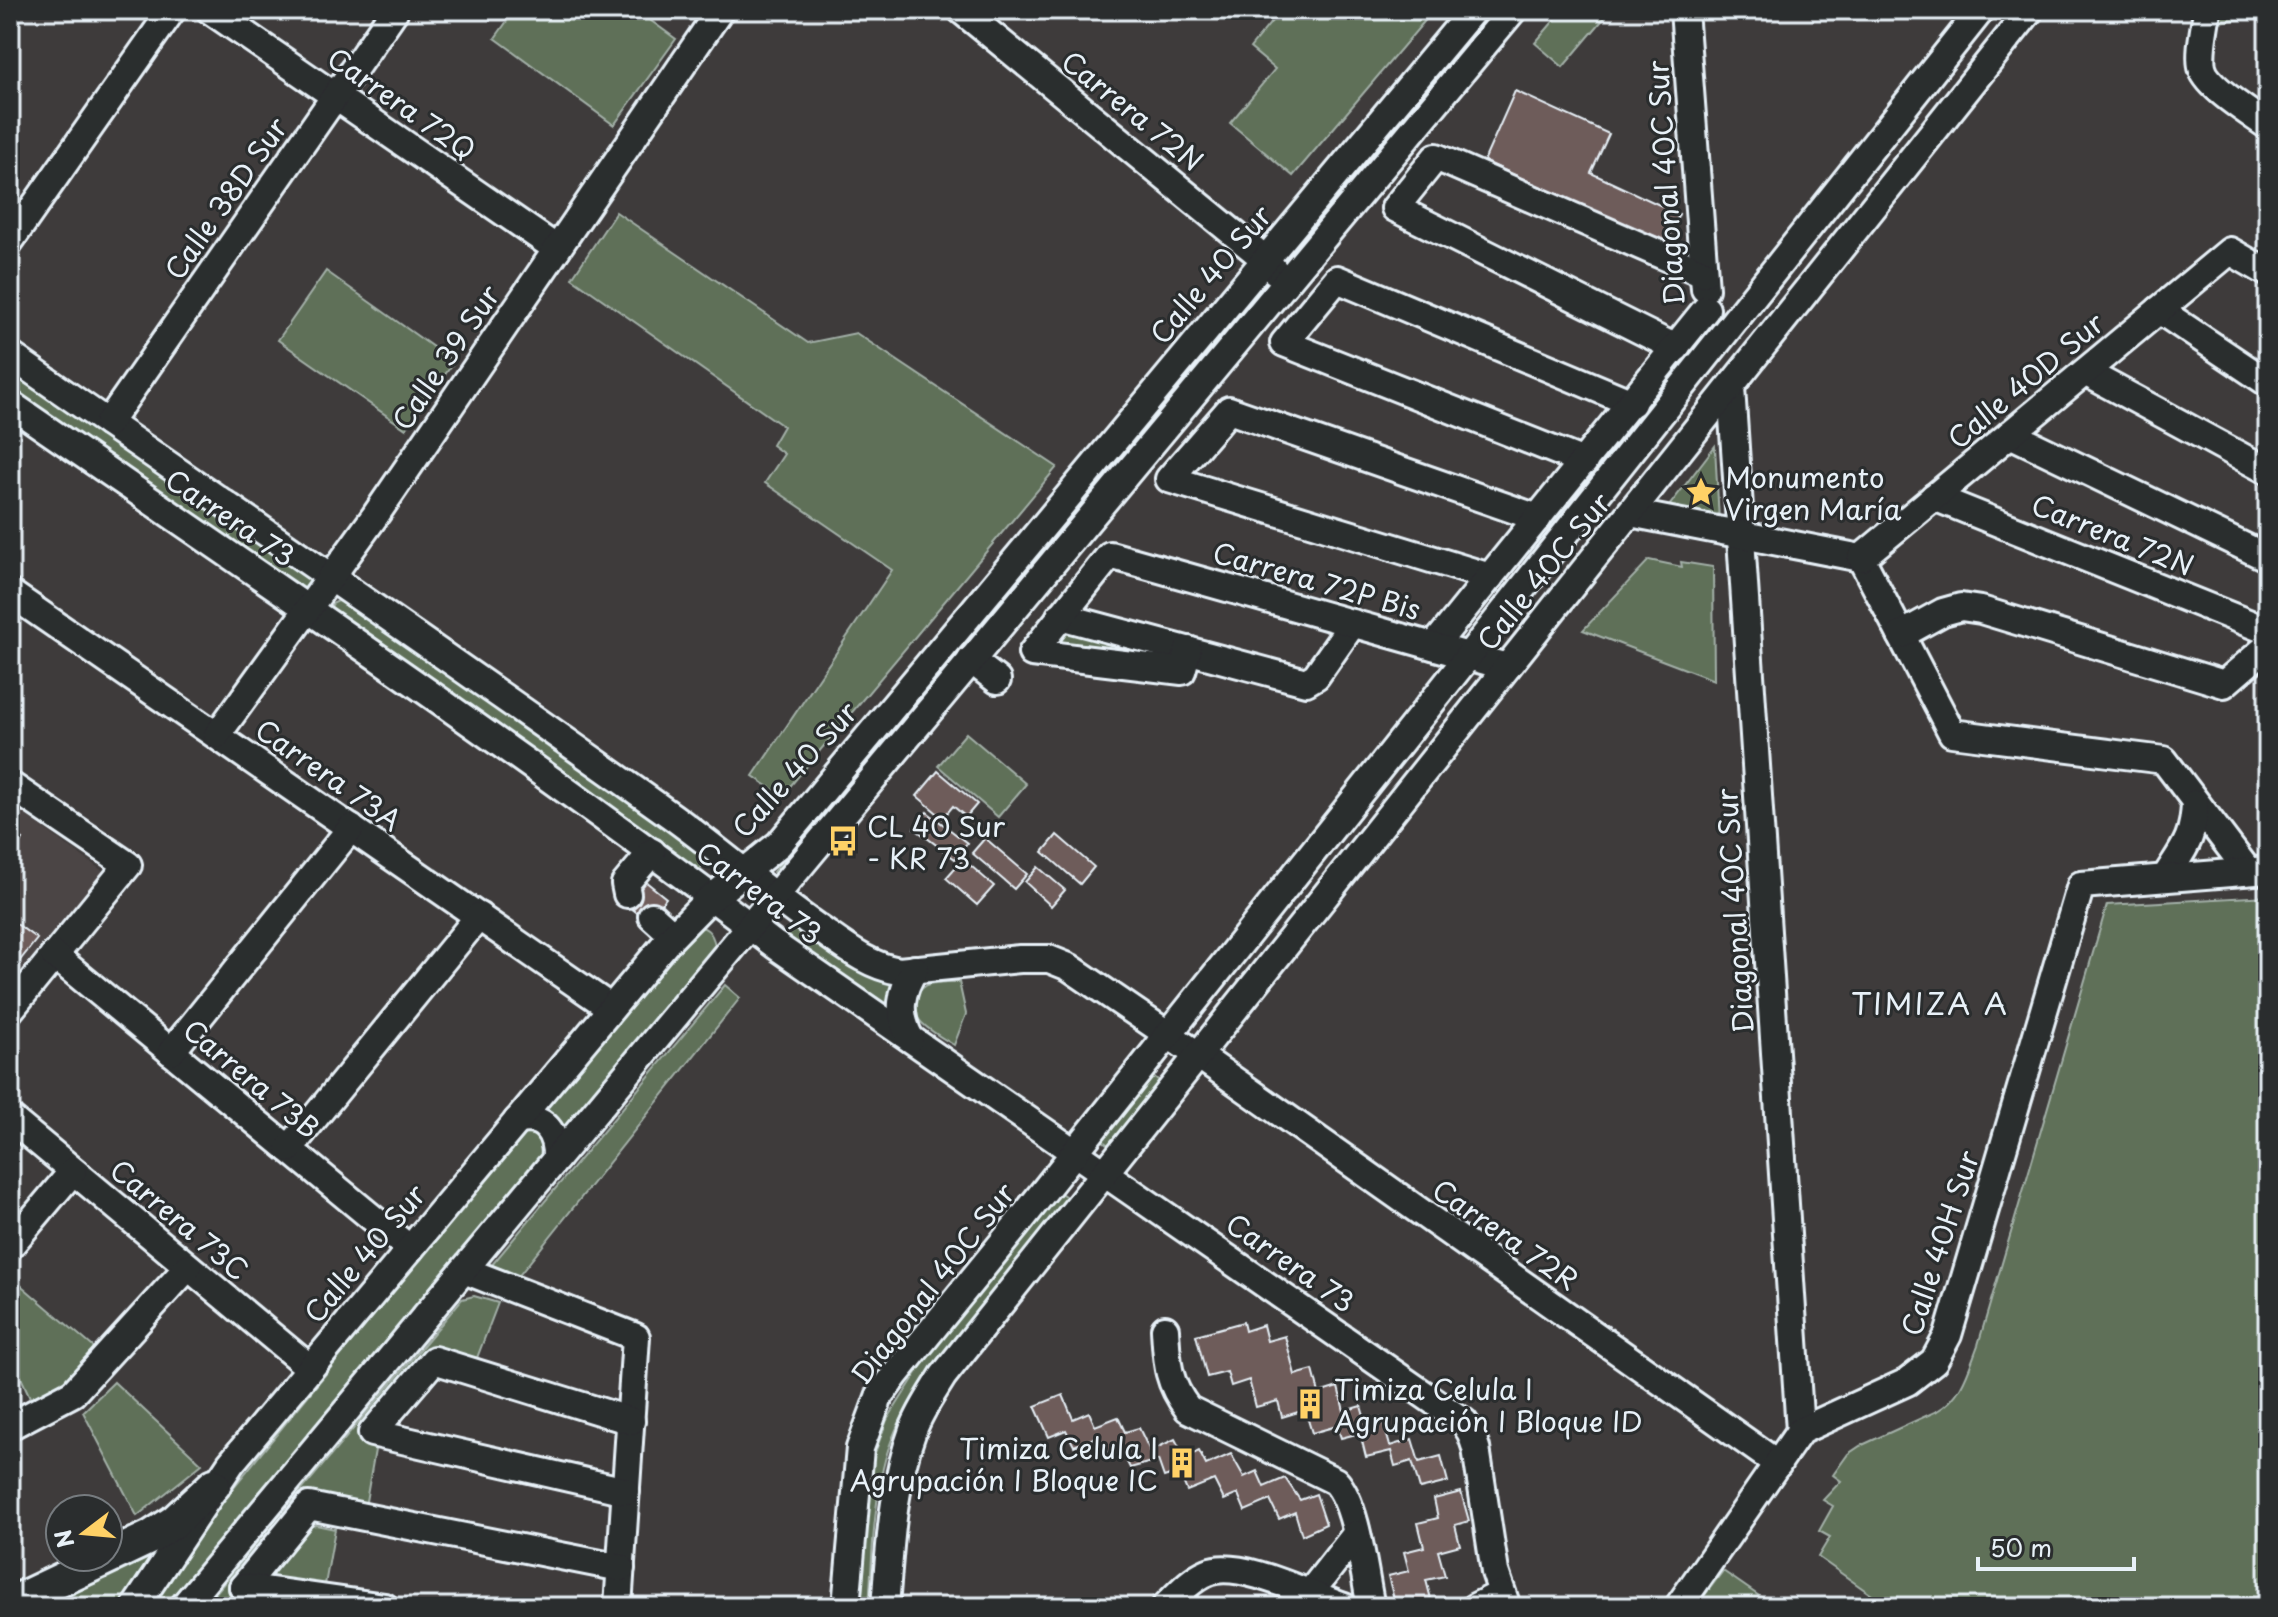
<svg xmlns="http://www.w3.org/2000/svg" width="2278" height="1617" viewBox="0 0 2278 1617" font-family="'Playpen Sans',sans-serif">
<rect width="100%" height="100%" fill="#3e3b3b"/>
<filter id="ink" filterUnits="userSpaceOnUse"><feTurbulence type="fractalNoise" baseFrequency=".0125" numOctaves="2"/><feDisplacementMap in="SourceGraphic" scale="16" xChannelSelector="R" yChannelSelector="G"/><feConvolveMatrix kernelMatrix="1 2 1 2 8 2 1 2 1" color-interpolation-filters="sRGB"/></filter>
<g filter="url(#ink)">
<path fill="#4c4544" d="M10,804L104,872L10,986Z"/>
<g fill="#5e6f58" stroke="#a3b0a8" stroke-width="2">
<path d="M515,10H636L676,39L614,125L495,38Z"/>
<path d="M1281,10H1434L1293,176L1230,123L1275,69L1250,48Z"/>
<path d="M1563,10H1599L1606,16L1563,67L1535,43Z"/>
<path d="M2220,10H2268V16L2217,22Z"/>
<path d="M616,212L808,343L856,333L1057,467L782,796L753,776L892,570L765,483L784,454L772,445L783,426L572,278Z"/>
<path d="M326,271L454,362L406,429L278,340Z"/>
<path d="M1256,286L1259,290L1230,327L1216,355L780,878L773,872Z"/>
<path d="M10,372L308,575L311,584L302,590L10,393Z"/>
<path d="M1715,446L1719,521L1663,514Z"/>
<path d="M1649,560L1682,567L1681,562L1713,567L1714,680L1583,630Z"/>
<path d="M338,601L345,603L708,858L697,873L330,612L332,604Z"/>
<path d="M1064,629L1175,656L1173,663L1054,645Z"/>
<path d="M966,733L1026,784L998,817L938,766Z"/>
<path d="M2268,896V1607H1889L1818,1557L1830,1537L1819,1531L1833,1506L1823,1500L1841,1481L1833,1475L1848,1454L1860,1446L1937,1411C1962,1397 1968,1371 1978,1345L2107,905Z"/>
<path d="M794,921L897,988L892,1015L782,939Z"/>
<path d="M693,926C707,926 712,932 715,945L565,1137L537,1110Z"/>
<path d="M959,982L966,1014L954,1045C944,1039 931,1032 922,1023C911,1012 913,993 927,985C936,981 950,982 959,982Z"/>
<path d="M725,985L740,998L517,1278L491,1266Z"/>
<path d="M1149,1073L1162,1083L1111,1147L1098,1137Z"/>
<path d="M526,1133L537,1136L543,1147V1159L171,1607H151L224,1499L517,1139Z"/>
<path d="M1059,1192L1068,1198C1039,1235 1010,1271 981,1308C943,1355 897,1406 883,1468C873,1513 872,1561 869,1607H855L872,1461L887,1420L934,1346Z"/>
<path d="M10,1276L98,1351L69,1383L33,1404L10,1353Z"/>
<path d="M474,1296L498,1303L475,1363L435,1352L359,1441L375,1450L365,1507L310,1498L224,1607H204L462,1299Z"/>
<path d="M114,1382L202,1464L137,1516L83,1412Z"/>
<path d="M316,1525L335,1529L325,1585L264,1578L308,1527Z"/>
<path d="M171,1535L122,1607H26Z"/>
<path d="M1723,1571L1775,1607H1696Z"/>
</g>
<g fill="#6e5b5a" stroke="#e8f1f8" stroke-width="2">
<path d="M1515,91L1609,134L1591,173L1679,214L1666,244L1484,161Z"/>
<path d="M938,771L977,804L966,817L953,806L943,818L917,796Z"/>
<path d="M927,812L967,843L955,859L914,828Z"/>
<path d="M10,829L23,839L10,857Z"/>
<path d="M1057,835L1094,867L1080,884L1043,852Z"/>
<path d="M985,838L1027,874L1014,889L972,853Z"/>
<path d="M963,859L994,886L977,905L946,878Z"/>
<path d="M1038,867L1065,890L1051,906L1025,882Z"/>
<path d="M640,877L666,898L648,921L622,901Z"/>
<path d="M10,919L37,939L10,973Z"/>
<path d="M1243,1322L1245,1331L1263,1325L1267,1341L1285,1336L1295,1375L1313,1370L1319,1393L1338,1387L1344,1411L1361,1406L1366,1423L1382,1418L1390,1446L1412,1439L1419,1462L1441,1456L1448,1482L1420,1489L1412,1461L1395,1466L1391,1451L1366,1457L1360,1433L1341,1438L1337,1426L1312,1433L1305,1410L1282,1417L1278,1401L1256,1407L1249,1380L1231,1386L1227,1372L1207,1377L1196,1335Z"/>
<path d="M1063,1395L1073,1419L1089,1412L1095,1426L1118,1417L1125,1432L1139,1428L1150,1451L1175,1439L1185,1458L1199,1451L1206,1465L1231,1454L1244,1477L1257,1471L1264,1487L1285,1478L1300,1500L1316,1494L1326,1524L1302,1535L1295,1512L1279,1519L1270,1500L1245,1511L1238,1494L1224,1500L1214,1480L1187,1491L1179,1472L1164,1477L1158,1460L1130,1468L1122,1452L1108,1455L1099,1436L1074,1446L1066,1430L1049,1437L1035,1406Z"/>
<path d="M1461,1492L1469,1521L1455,1525L1460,1545L1438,1551L1445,1576L1426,1580L1431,1599L1396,1607L1388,1576L1409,1571L1404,1552L1424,1547L1418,1523L1438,1518L1434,1499Z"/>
</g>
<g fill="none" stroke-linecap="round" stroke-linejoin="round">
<g stroke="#e8f1f8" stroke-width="32">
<g id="minor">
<path d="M210,10L557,249"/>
<path d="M961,10L1265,259L1275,271"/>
<path d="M1684,10L1705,289"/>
<path d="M2207,10C2205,28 2199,50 2202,67C2205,86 2252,114 2268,126"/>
<path d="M10,241L172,10"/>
<path d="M2159,310L2268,383"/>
<path d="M1676,348L1395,208L1436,157L1703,273"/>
<path d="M10,355C228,507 449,657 666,812C720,850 769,895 824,932C848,949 870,966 899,971L1020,959H1049L1069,967L1198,1055L1778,1464"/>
<path d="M2085,372L2268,471"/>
<path d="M1731,387L1800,1431"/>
<path d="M10,404C267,581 527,756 775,945L1464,1422L1471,1433L1476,1448L1495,1572L1507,1607"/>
<path d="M108,423L395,10"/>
<path d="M2010,434L2268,558"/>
<path d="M1584,462L1284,343L1337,279L1632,403"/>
<path d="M1934,497L2268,631"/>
<path d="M1630,513L1861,558"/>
<path d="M1861,558L1952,733L2164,760L2248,871"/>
<path d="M1861,558L2230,251L2268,273"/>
<path d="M1490,577L1169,479L1229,410L1538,518"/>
<path d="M10,593L611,1008"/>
<path d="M1060,616L1306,682L1316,676L1353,623"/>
<path d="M1901,635L1943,612L1961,607L1981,610L2224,684L2268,646"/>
<path d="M1434,646L1706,309"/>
<path d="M1188,650L1182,671L1032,653L1110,555L1507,667"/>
<path d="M971,660L997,680"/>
<path d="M217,735L375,516L720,10"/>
<path d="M10,785L128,865L10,1010"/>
<path d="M2165,878C2183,849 2194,839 2195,803"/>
<path d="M627,894L625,884L652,852"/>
<path d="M652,916L673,935"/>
<path d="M54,955L410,1249"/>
<path d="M910,1038C897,1013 900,992 915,969"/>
<path d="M171,1052L351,828"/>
<path d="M10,1118L310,1368"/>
<path d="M517,1121C544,1113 557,1134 556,1159"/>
<path d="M289,1149L479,916"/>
<path d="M10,1246L73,1171"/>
<path d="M464,1270L636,1337L618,1607"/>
<path d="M1165,1329C1167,1362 1167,1382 1188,1409L1335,1481C1357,1503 1364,1575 1371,1607"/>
<path d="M10,1426L73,1393L188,1267"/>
<path d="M626,1491L372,1433L434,1360L631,1421"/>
<path d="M243,1587L309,1506L621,1568"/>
<path d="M243,1587L385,1607"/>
<path d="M1309,1594L1356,1534"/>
<path d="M135,1607L231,1463L667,942L703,905L779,844L1473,10"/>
<path d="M183,1607L1513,10"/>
<path d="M846,1607L860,1448L879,1397L895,1375L1017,1225L1981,10"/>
<path d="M885,1607C890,1547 892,1487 913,1430C920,1411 932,1394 943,1376L2030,10"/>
<path d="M1165,1607C1178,1594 1191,1579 1208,1572C1239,1559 1312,1596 1344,1607"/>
<path d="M1475,1607L1501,1594"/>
<path d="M1678,1607L1800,1431L1907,1382L1934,1361L1948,1335L2081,885L2268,870"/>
</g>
</g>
<g stroke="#e8f1f8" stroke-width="38">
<path id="major" d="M10,1604L151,1537L174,1522L214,1485"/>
</g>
<use href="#minor" stroke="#2a2d2e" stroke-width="26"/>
<use href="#major" stroke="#2a2d2e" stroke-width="32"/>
</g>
</g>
<defs>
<g id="sight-bare" transform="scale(2.4)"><path d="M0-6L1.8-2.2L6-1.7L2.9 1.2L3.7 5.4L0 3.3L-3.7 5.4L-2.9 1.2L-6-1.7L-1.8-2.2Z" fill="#ffd166" stroke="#2a2d2e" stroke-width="2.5" paint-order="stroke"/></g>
<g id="bus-bare" transform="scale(2.4)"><path d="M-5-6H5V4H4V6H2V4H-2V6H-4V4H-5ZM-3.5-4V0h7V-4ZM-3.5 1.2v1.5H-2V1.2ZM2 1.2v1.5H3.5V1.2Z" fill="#ffd166" stroke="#2a2d2e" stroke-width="2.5" paint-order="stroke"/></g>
<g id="building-bare" transform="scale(2.4)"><path d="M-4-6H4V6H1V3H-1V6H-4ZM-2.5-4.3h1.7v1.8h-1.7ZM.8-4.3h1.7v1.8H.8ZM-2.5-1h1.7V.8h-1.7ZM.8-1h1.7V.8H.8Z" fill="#ffd166" stroke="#2a2d2e" stroke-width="2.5" paint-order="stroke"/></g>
</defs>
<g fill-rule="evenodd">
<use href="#sight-bare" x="1701" y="492"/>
<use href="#bus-bare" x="843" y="841"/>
<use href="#building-bare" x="1310" y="1404"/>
<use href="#building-bare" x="1182" y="1463"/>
</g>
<g text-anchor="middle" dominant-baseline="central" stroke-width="6" stroke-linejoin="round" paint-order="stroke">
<g font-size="28" fill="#e8f1f8" stroke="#2a2d2e">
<text transform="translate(402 103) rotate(35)">Carrera 72Q</text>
<text transform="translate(1133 110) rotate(39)">Carrera 72N</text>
<text transform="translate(1665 183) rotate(-94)">Diagonal 40C Sur</text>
<text transform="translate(225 198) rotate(-55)">Calle 38D Sur</text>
<text transform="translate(1210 274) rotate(-50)">Calle 40 Sur</text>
<text transform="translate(445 357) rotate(-56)">Calle 39 Sur</text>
<text transform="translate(2025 380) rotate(-40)">Calle 40D Sur</text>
<text transform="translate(231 517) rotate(34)">Carrera 73</text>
<text transform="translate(2113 534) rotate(22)">Carrera 72N</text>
<text transform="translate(1543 571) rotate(-51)">Calle 40C Sur</text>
<text transform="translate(1317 580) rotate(16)">Carrera 72P Bis</text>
<text transform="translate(794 769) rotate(-48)">Calle 40 Sur</text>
<text transform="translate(329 774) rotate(35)">Carrera 73A</text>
<text transform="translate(760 892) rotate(37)">Carrera 73</text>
<text transform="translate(1734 911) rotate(-94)">Diagonal 40C Sur</text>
<text transform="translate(252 1078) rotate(40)">Carrera 73B</text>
<text transform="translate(180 1219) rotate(40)">Carrera 73C</text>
<text transform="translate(1506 1234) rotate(35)">Carrera 72R</text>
<text transform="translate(1939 1243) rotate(-72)">Calle 40H Sur</text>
<text transform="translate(364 1253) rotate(-50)">Calle 40 Sur</text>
<text transform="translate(1291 1262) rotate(35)">Carrera 73</text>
<text transform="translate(932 1283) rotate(-52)">Diagonal 40C Sur</text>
</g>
<g font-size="28" fill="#e8f1f8" stroke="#2a2d2e" text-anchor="start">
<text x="1725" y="476">Monumento<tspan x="1725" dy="32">Virgen María</tspan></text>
<text x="867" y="825">CL 40 Sur<tspan x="867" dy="32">- KR 73</tspan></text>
<text x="1334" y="1388">Timiza Celula I<tspan x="1334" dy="32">Agrupación I Bloque ID</tspan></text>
<text x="1158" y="1447" text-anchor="end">Timiza Celula I<tspan x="1158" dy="32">Agrupación I Bloque IC</tspan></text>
</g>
<g font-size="30" letter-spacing="2" fill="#e8f1f8" stroke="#2a2d2e">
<text x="1930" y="1002">TIMIZA A</text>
</g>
</g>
<rect width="2278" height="1617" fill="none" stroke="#2a2d2e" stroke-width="40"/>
<rect x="20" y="20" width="2238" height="1577" fill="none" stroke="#e8f1f8" stroke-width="3" filter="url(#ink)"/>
<g transform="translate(84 1533) rotate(254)"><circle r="38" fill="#2a2d2e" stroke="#767b7f" stroke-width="2"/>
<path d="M0-6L14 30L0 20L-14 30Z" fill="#ffd166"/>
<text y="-12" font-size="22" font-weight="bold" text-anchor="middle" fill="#e8f1f8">N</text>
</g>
<path d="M1978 1557v12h156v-12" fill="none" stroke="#e8f1f8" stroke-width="4"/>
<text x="1990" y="1557" font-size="24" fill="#e8f1f8" stroke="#2a2d2e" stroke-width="6" paint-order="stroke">50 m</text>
</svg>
